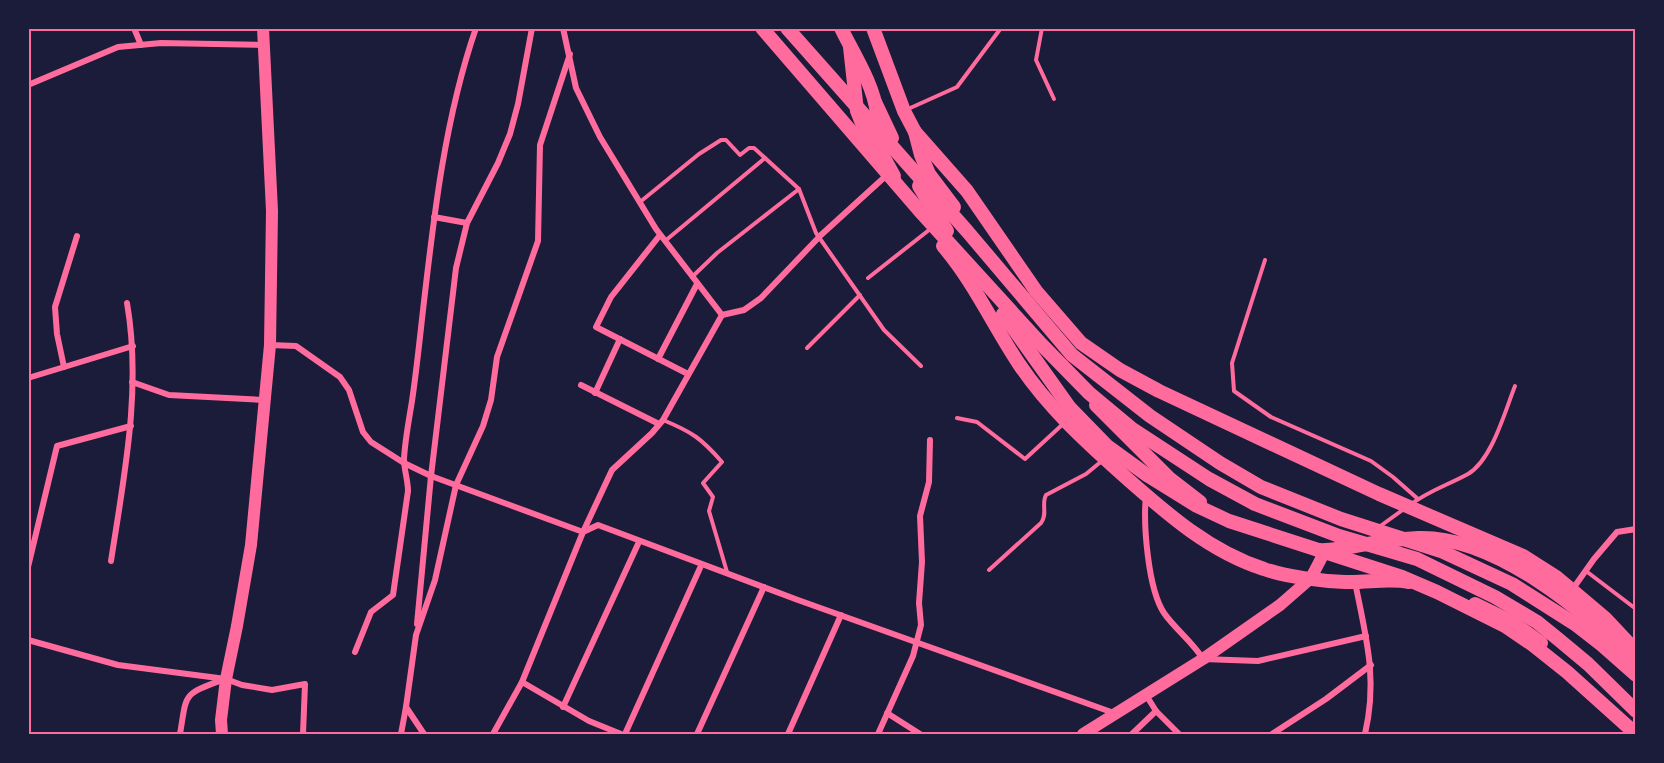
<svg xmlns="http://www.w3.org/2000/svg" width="1664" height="763" viewBox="0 0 1664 763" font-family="Poppins,sans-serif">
<rect width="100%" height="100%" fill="#1b1b3a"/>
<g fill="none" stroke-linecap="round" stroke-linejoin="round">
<g stroke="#ff6b9d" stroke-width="4">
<path d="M1042,28L1036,60L1054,99"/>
<path d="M908,109L957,87L1001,28"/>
<path d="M640,202L699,154L721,140H726L740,155L749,148H754L799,189L816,233L884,330L921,366"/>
<path d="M665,241L765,158"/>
<path d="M1265,260L1232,363L1234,391L1271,417L1371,461L1393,477L1418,499"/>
<path d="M692,277L717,253L799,189"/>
<path d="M868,278L929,230"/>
<path d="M807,348L860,295"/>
<path d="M957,418L977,422L1025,459L1063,424"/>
<path d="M663,420C692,432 701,438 722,462L703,483L713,497L709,511L727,572"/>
<path d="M1410,505C1428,491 1448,485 1468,474C1492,460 1505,411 1515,386"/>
<path d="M1379,527L1404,509"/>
<path d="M989,570L1041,523C1048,514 1041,504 1046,495L1086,474L1103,460"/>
<path d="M1586,571L1636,609"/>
</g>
<g stroke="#ff6b9d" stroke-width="6">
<path d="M134,28L141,45"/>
<path d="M563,28L576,88L600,137L656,229L722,315"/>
<path d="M28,85L118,47L161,43L264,45"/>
<path d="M434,217L467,223"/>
<path d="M660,235L611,297L596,327L688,374"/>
<path d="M722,315L744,310L761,298L821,235L888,174"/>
<path d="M270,345L296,346L340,377L349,390L363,432L371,442L404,463L431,476L583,532"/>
<path d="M658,359L697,284"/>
<path d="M64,367L57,334L55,307L77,236"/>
<path d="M28,378L133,346"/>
<path d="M132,382L169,395L264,400"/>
<path d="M581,385L659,424"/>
<path d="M595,393L620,339"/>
<path d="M1146,496C1143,524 1148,589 1164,613C1175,629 1192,641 1203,659L1258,661L1366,636"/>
<path d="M583,532L598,525L798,600L1114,713"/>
<path d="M111,561C124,476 142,389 127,303"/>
<path d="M28,567L57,446L131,426"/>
<path d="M1355,582C1366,638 1378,678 1365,734"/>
<path d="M1572,590L1594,559L1617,532L1636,529"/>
<path d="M417,624L431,476L456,268L467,223L498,163L510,134L518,104L532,28"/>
<path d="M28,640L118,665L226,679L242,685L272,690L305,684L303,734"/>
<path d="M355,652L371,612L393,595L408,491C408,480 404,470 404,459C405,440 409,420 412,401C416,374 419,346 422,319C433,223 444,120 476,28"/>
<path d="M522,682L589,721L621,734"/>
<path d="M1146,695L1156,711L1179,734"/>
<path d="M563,707L638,544"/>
<path d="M887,713L920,734"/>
<path d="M180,734C187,693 182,695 222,680"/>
<path d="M401,734L406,707"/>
<path d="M424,734L406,707L416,635L435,580L456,485L483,426L491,400L497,357L538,241L540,145L570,54"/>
<path d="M493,734L522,682L583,532L612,470L652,433L663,420L722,315"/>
<path d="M625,734L700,568"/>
<path d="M697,734L764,587"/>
<path d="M788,734L841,615"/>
<path d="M878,734L913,656L921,625L919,603L922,562L920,516L929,482L930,440"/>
<path d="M1132,734L1156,711"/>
<path d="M1272,734L1326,699L1371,665"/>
</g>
<g stroke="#ff6b9d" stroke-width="12">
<path d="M222,734L221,720L226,679L237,626L251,545L270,345L272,211L263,28"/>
<path d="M1083,734L1203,659L1280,605L1311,578L1325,551"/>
</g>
<g stroke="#ff6b9d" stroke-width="14">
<path d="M841,28C854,55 873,83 877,113"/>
<path d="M873,28L904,111L915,132L921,155L929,174L954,207"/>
<path d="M850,47L857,111L863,126L882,154L894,176"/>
<path d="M943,246C974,282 993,325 1019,364C1047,406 1084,440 1122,474C1165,512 1208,551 1264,569C1287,577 1321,581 1345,582C1366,583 1388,578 1409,582"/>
<path d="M1096,405L1169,478L1200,502"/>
<path d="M1318,550C1329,551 1340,548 1350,547C1372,543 1396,539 1418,538C1494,535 1587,612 1636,664"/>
<path d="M1475,604L1512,622L1541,643"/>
</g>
<g stroke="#ff6b9d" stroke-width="14">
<path d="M762,28L919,210L1041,344L1089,393L1131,428L1209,479L1255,504L1339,536L1417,559L1495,597L1537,622L1558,639L1588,664L1636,711"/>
<path d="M787,28L967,231L1072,355L1150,416L1220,463L1261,487L1341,519L1441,551L1512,584L1575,624L1602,645L1636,675"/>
<path d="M875,102L892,138"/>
<path d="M915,132L967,191L1036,291L1081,343L1120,370L1159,391L1379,494L1523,556L1556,577L1574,592L1605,618L1636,651"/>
<path d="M919,186L947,231"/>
<path d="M1003,314L1070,408L1107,446L1147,475L1197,506L1229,521L1402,577L1437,592L1505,626L1533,645L1567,672L1636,734"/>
</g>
</g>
<rect width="1664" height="763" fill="none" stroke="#1b1b3a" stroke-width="60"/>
<rect x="30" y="30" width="1604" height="703" fill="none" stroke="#ff6b9d" stroke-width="2"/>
</svg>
